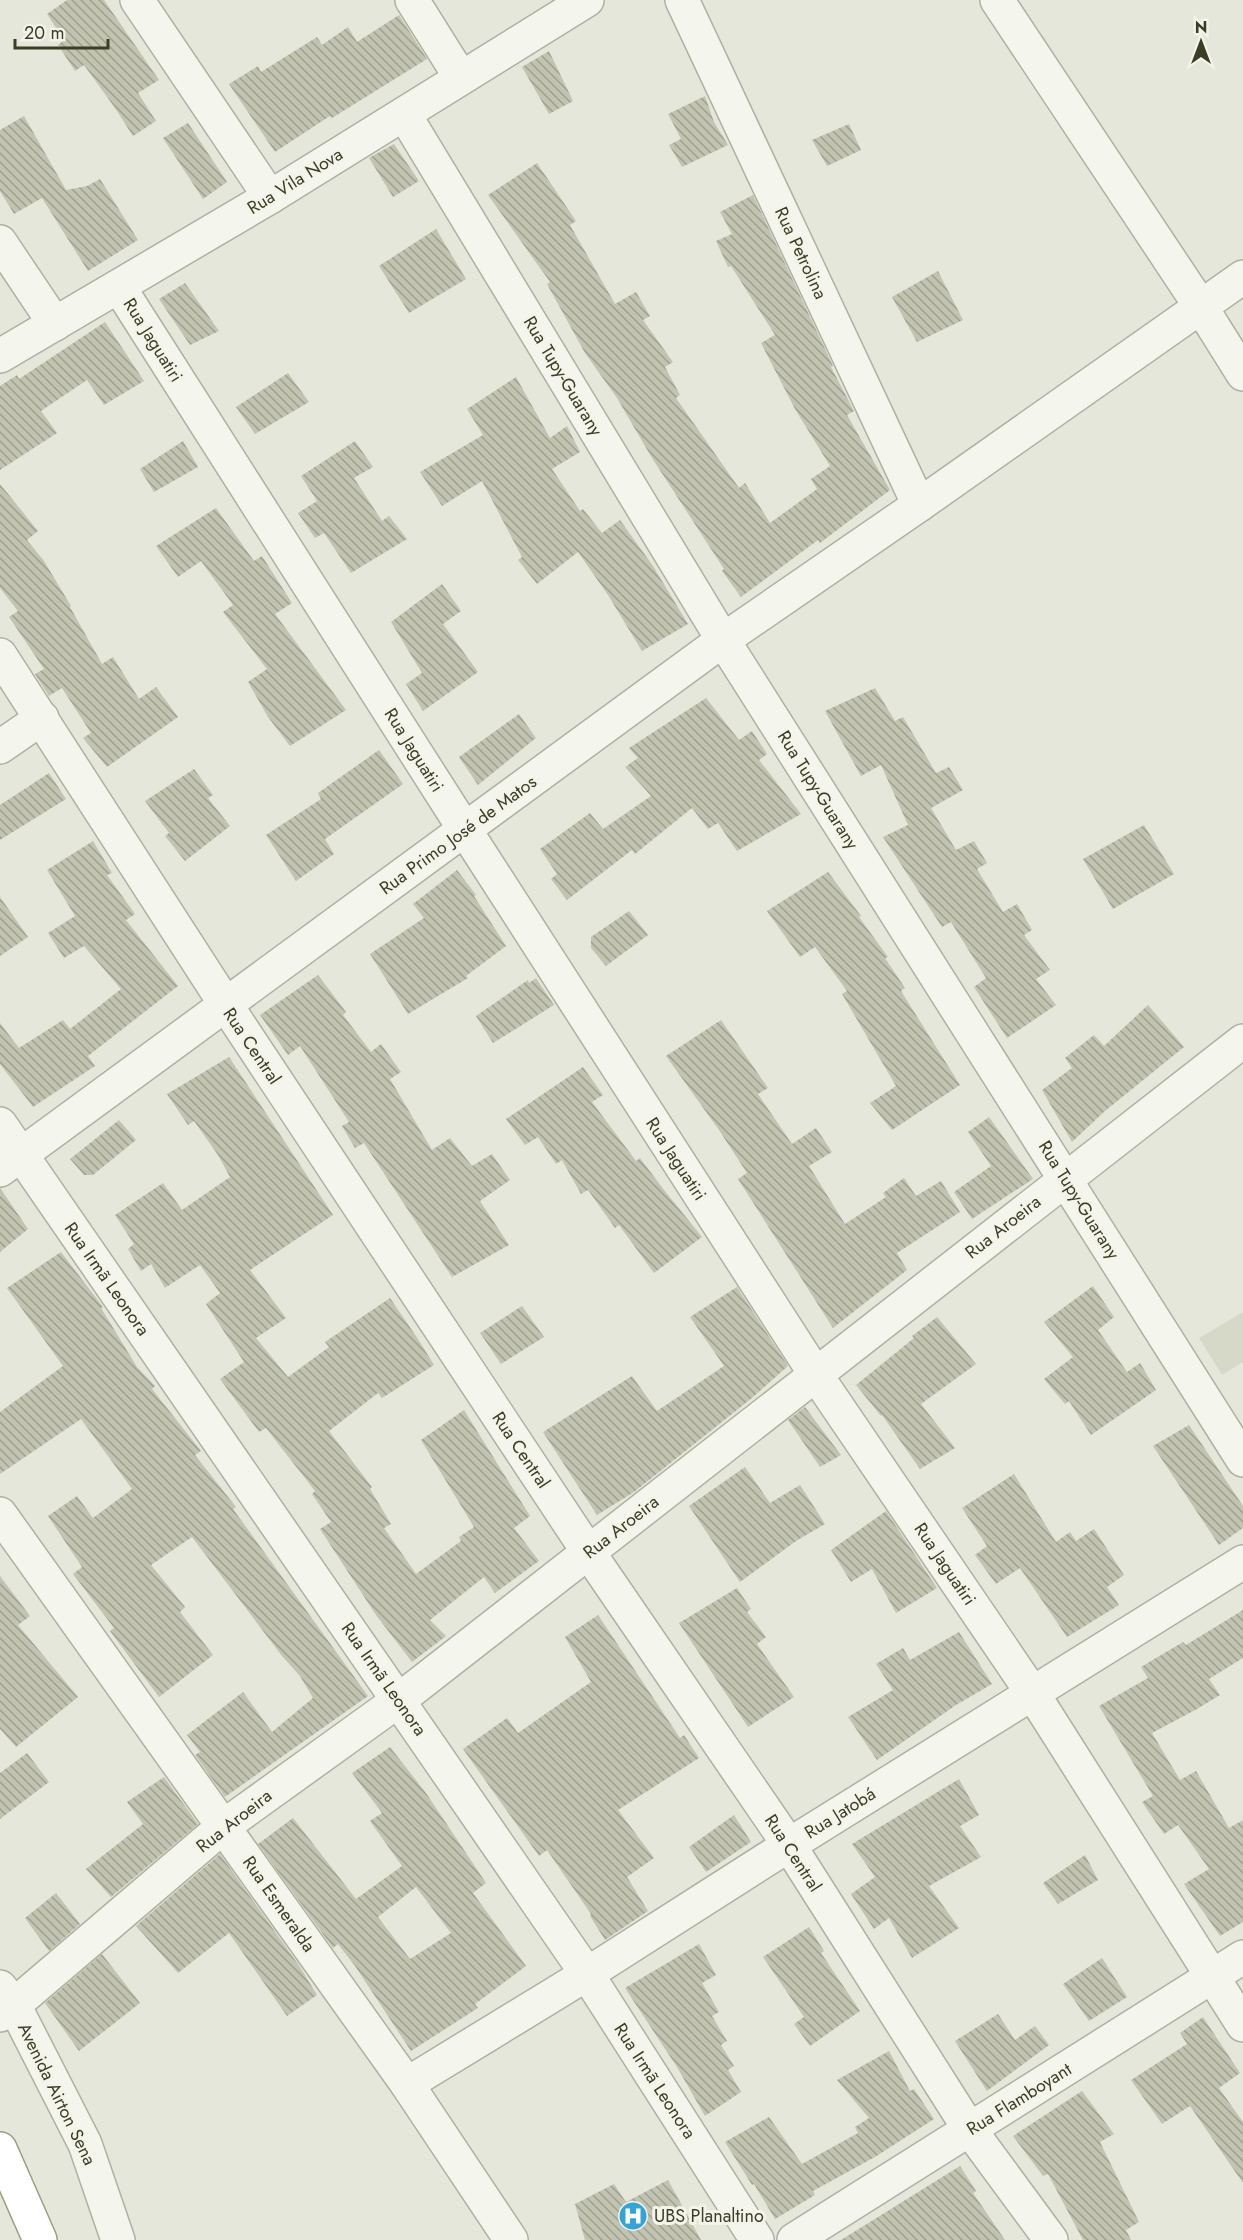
<svg xmlns="http://www.w3.org/2000/svg" width="1243" height="2240" viewBox="0 0 1243 2240" font-family="Jost,sans-serif">
<defs>
<pattern id="building-back-hatch" width="6" height="6" patternUnits="userSpaceOnUse" patternTransform="scale(1.5)"><rect width="6" height="6" fill="#c2c4b1"/><path d="M-1 5l2 2M0 0l6 6M5-1l2 2" fill="none" stroke="#9fa090"/></pattern>
</defs>
<rect width="100%" height="100%" fill="#e6e7db"/>
<path fill="#d7d9c8" d="M1243,1312V1362L1222,1375L1199,1338Z"/>
<g fill="url(#building-back-hatch)" fill-rule="evenodd">
<path d="M67,0H104L159,80L138,93L156,121L133,136L115,108L84,65L75,71L58,45L64,40L47,14Z"/>
<path d="M399,15L427,59L332,118L330,116L275,152L229,84L258,66L261,72L317,37L322,45L348,27L357,42Z"/>
<path d="M549,51L573,101L549,114L522,67Z"/>
<path d="M705,96L714,122L728,145L682,167L669,145L681,139L668,114Z"/>
<path d="M24,116L66,190L87,186L100,179L138,240L88,271L42,198L14,214L0,191V130Z"/>
<path d="M188,123L227,182L203,199L163,138Z"/>
<path d="M849,124L861,150L827,166L812,140Z"/>
<path d="M394,144L419,181L393,197L369,158Z"/>
<path d="M537,163L576,221L570,225L615,304L636,292L650,316L643,320L673,362L665,367L680,395L676,398L739,488L745,483L770,523L817,489L811,479L830,466L795,409L761,343L775,335L731,266L728,267L716,241L732,234L720,212L753,195L833,366L831,367L854,411L847,415L890,490L820,543L818,540L741,597L722,571L724,569L652,458L617,398L585,353L547,284L550,282L488,195Z"/>
<path d="M436,229L466,279L409,313L379,266Z"/>
<path d="M938,271L963,320L917,342L892,297Z"/>
<path d="M185,283L219,331L190,345L159,299Z"/>
<path d="M105,322L144,381L104,405L87,380L41,411L57,433L0,470V386L17,375L19,379Z"/>
<path d="M288,373L309,402L255,434L236,407Z"/>
<path d="M516,377L550,438L567,426L580,452L552,469L580,511L583,509L602,533L620,520L653,566L688,624L642,651L608,595L578,552L537,584L518,560L522,557L482,481L442,506L420,472L483,435L467,409Z"/>
<path d="M183,441L198,467L154,492L140,469Z"/>
<path d="M355,441L373,467L354,478L382,521L389,516L407,539L351,573L324,533L315,538L298,513L317,501L301,476Z"/>
<path d="M0,484L38,531L27,540L44,561L71,606L70,607L102,664L113,657L139,699L156,687L178,717L107,767L83,738L91,733L62,688L49,696L35,674L44,669L9,617L18,611L0,588Z"/>
<path d="M216,508L254,561L262,556L292,603L275,614L346,710L290,746L268,717L248,682L267,669L223,612L233,605L201,561L178,577L156,546Z"/>
<path d="M442,584L461,611L443,624L478,672L423,711L406,684L422,673L391,622Z"/>
<path d="M875,688L895,721L903,717L936,773L949,767L963,790L931,808L956,850L974,841L987,863L977,869L1003,912L1017,904L1032,930L1024,935L1050,970L1036,979L1056,1005L1007,1038L974,987L986,978L951,922L942,927L883,837L908,825L881,765L861,776L825,711Z"/>
<path d="M706,698L739,740L752,731L767,754L759,760L801,814L737,851L718,823L708,829L692,808L635,854L632,850L567,900L551,879L557,874L540,849L590,813L603,829L651,796L625,767L638,758L629,748Z"/>
<path d="M519,714L536,738L478,785L459,757Z"/>
<path d="M379,750L403,784L325,839L334,854L296,881L266,835L321,799L318,793Z"/>
<path d="M194,769L213,795L208,798L230,826L185,861L165,836L169,833L145,801Z"/>
<path d="M49,773L66,799L0,840V805Z"/>
<path d="M1144,825L1174,874L1113,909L1083,859Z"/>
<path d="M93,841L112,873L107,875L135,914L126,920L178,986L88,1056L95,1066L33,1107L0,1064V1023L19,1048L63,1020L70,1029L121,989L84,946L64,958L48,933L75,916L47,870Z"/>
<path d="M457,870L476,895L474,896L506,946L466,976L468,978L408,1014L370,954L424,918L413,904Z"/>
<path d="M828,872L861,916L859,917L888,957L885,958L905,988L901,991L960,1085L892,1130L870,1103L896,1086L842,994L847,991L815,947L800,957L767,911Z"/>
<path d="M0,897L28,937L0,956Z"/>
<path d="M629,911L648,935L606,966L591,948V937Z"/>
<path d="M318,975L346,1012L343,1015L371,1052L381,1044L401,1072L390,1079L432,1150L450,1138L472,1166L492,1154L510,1180L480,1201L509,1245L452,1277L364,1143L355,1148L342,1126L349,1122L300,1046L288,1055L260,1015Z"/>
<path d="M536,978L554,1005L493,1043L476,1016L528,980L529,983Z"/>
<path d="M1148,1005L1184,1047L1105,1111L1072,1142L1042,1090L1072,1068L1065,1058L1094,1035L1104,1046Z"/>
<path d="M721,1020L768,1088L758,1094L792,1144L816,1128L832,1152L809,1166L845,1224L886,1197L883,1193L904,1178L916,1196L941,1181L960,1212L897,1253L907,1270L833,1328L738,1179L747,1173L719,1130L666,1056Z"/>
<path d="M229,1057L333,1215L250,1270L286,1318L256,1338L288,1377L329,1347L325,1342L390,1298L418,1339L434,1365L382,1398L378,1393L329,1431L372,1487L370,1489L391,1524L384,1528L416,1574L461,1541L459,1537L474,1527L421,1440L464,1410L530,1516L514,1528L539,1561L495,1593L484,1577L430,1620L446,1636L412,1662L376,1615L320,1529L331,1522L312,1494L315,1491L266,1428L259,1432L220,1379L244,1362L206,1304L220,1293L200,1265L165,1288L151,1264L141,1271L128,1249L134,1244L115,1215L163,1183L182,1210L230,1177L218,1155L194,1121L188,1125L167,1094Z"/>
<path d="M583,1067L603,1095L592,1102L636,1161L640,1158L664,1190L702,1237L654,1273L619,1225L615,1228L588,1190L581,1194L562,1160L556,1164L538,1137L525,1145L506,1119Z"/>
<path d="M989,1117L1033,1179L972,1219L954,1192L991,1166L968,1132Z"/>
<path d="M119,1120L136,1140L93,1175H84L70,1159Z"/>
<path d="M0,1188L28,1229L0,1252Z"/>
<path d="M61,1252L103,1307L101,1308L137,1367L155,1386L152,1389L201,1451L195,1455L236,1507L233,1509L368,1696L225,1797L195,1755L200,1752L187,1735L243,1692L272,1732L313,1698L300,1676L282,1656L192,1537L151,1565L185,1607L180,1612L213,1655L159,1697L110,1631L114,1628L73,1574L82,1567L48,1516L77,1496L93,1518L132,1489L81,1419L0,1474V1412L63,1366L7,1288Z"/>
<path d="M1093,1286L1114,1317L1098,1330L1127,1372L1140,1363L1156,1390L1091,1435L1069,1401L1065,1404L1044,1379L1073,1357L1044,1322Z"/>
<path d="M737,1287L788,1366L752,1398L634,1492L597,1515L543,1432L632,1376L657,1411L724,1366L690,1317Z"/>
<path d="M522,1306L544,1337L501,1364L480,1333Z"/>
<path d="M937,1317L976,1364L921,1404L955,1448L920,1469L882,1415L881,1416L856,1385L914,1338L912,1336Z"/>
<path d="M805,1407L841,1455L820,1467L788,1420Z"/>
<path d="M1189,1425L1243,1506V1528L1219,1545L1153,1446Z"/>
<path d="M745,1467L770,1503L800,1485L825,1524L796,1541L740,1582L689,1506Z"/>
<path d="M1014,1474L1056,1542L1070,1532L1076,1541L1094,1529L1124,1575L1107,1587L1119,1605L1067,1637L1020,1568L996,1584L975,1555L987,1546L962,1508Z"/>
<path d="M886,1511L937,1588L896,1613L872,1569L851,1582L831,1550Z"/>
<path d="M0,1576L30,1616L18,1625L78,1697L16,1747L0,1729Z"/>
<path d="M737,1588L751,1609L747,1612L766,1637L757,1644L794,1697L748,1727L679,1623Z"/>
<path d="M1243,1610V1658L1209,1679L1220,1695L1197,1709L1152,1733L1180,1780L1196,1771L1229,1828L1243,1820V1922L1220,1936L1184,1884L1209,1869L1178,1825L1164,1834L1142,1802L1153,1796L1099,1706L1148,1678L1141,1667L1183,1642L1186,1645Z"/>
<path d="M598,1615L680,1738L684,1735L699,1758L618,1810L654,1858L627,1877L648,1911L605,1940L590,1916L591,1914L547,1850L539,1856L463,1749L507,1718L518,1733L591,1682L565,1637Z"/>
<path d="M959,1632L992,1684L956,1705L877,1760L848,1717L893,1690L876,1664L903,1648L910,1660Z"/>
<path d="M390,1747L426,1793L486,1883L473,1893L526,1966L475,2004L478,2008L411,2051L355,1966L338,1944L333,1948L258,1844L293,1818L356,1899L402,1866L370,1821L382,1813L352,1773ZM416,1887L451,1933L410,1959L378,1917Z"/>
<path d="M27,1753L49,1782L0,1819V1773Z"/>
<path d="M164,1777L198,1824L111,1897L86,1869L143,1824L127,1802Z"/>
<path d="M959,1779L979,1815L960,1826L981,1857L929,1886L959,1928L912,1958L889,1918L874,1929L851,1894L875,1877L852,1844Z"/>
<path d="M734,1815L751,1842L706,1872L689,1847Z"/>
<path d="M220,1854L300,1967L317,1995L287,2016L229,1933L178,1973L136,1926Z"/>
<path d="M1085,1855L1098,1880L1058,1904L1043,1883Z"/>
<path d="M56,1893L80,1924L49,1951L25,1918Z"/>
<path d="M809,1927L824,1951L821,1953L860,2011L810,2046L794,2024L804,2017L763,1957Z"/>
<path d="M699,1944L716,1975L702,1983L719,2012L712,2016L727,2041L721,2045L734,2066L728,2070L741,2092L705,2116L677,2067L625,1988Z"/>
<path d="M102,1954L140,2003L79,2051L45,2003Z"/>
<path d="M1102,1958L1127,1997L1089,2021L1063,1984Z"/>
<path d="M998,2014L1015,2040L1035,2026L1049,2045L987,2091L955,2041Z"/>
<path d="M1203,2017L1240,2073L1219,2088L1243,2122V2183L1190,2106L1162,2124L1131,2080L1187,2044L1180,2033Z"/>
<path d="M889,2051L910,2091L914,2089L934,2119L875,2157L813,2191L815,2195L775,2219L754,2184L752,2185L725,2142L769,2117L802,2164L858,2133L855,2127L869,2118L837,2080Z"/>
<path d="M1082,2091L1114,2134L1100,2142L1139,2222L1126,2230L1131,2240H1083L1048,2174L1043,2176L1013,2136Z"/>
<path d="M960,2166L976,2191L973,2193L1005,2240H841Z"/>
<path d="M668,2180L701,2240H585L575,2204L614,2184L626,2202Z"/>
</g>
<g fill="none" stroke-linecap="round" stroke-linejoin="round">
<g stroke="#afb1a0" stroke-width="36">
<g id="minor">
<path d="M137,0L270,197"/>
<path d="M412,0L461,78"/>
<path d="M682,0L919,505"/>
<path d="M997,0L1201,307L1243,374"/>
<path d="M404,114L723,640L1243,1460"/>
<path d="M0,242L55,324"/>
<path d="M119,287L465,830L816,1375L1033,1694L1243,2025"/>
<path d="M0,356L270,197L587,0"/>
<path d="M0,655L226,1005L589,1553L789,1845L970,2130L1051,2240"/>
<path d="M0,747L42,718"/>
<path d="M0,1124L587,1974L757,2240"/>
<path d="M0,1170L723,640L919,505L1243,277"/>
<path d="M0,1514L407,2084L511,2240"/>
<path d="M0,1987L14,2005L85,2144L118,2240"/>
<path d="M0,2015L14,2005L224,1826L399,1700L1243,1041"/>
<path d="M407,2084L587,1974L789,1845L1243,1562"/>
<path d="M794,2240L1243,1957"/>
</g>
</g>
<g stroke="#9c9e81" stroke-width="36">
<path id="highway" d="M0,2149L40,2240"/>
</g>
<use href="#minor" stroke="#f4f5ed" stroke-width="33"/>
<use href="#highway" stroke="#fff" stroke-width="33"/>
</g>
<defs>
<g id="hospital-disc" transform="scale(1.5)"><circle r="9.5" fill="#33a4d8" stroke="#f4f4ea"/><path d="M-5-5h3v3.5h4V-5h3V5h-3V1.5h-4V5h-3Z" fill="#fff"/></g>
</defs>
<g fill-rule="evenodd">
<use href="#hospital-disc" x="633" y="2216"/>
</g>
<g text-anchor="middle" dominant-baseline="central" stroke-width="6" stroke-linejoin="round" paint-order="stroke">
<g font-size="18" fill="#3b3d24" stroke="#f4f4ea">
<text transform="translate(295 181) rotate(-32)">Rua Vila Nova</text>
<text transform="translate(801 253) rotate(65)">Rua Petrolina</text>
<text transform="translate(153 340) rotate(58)">Rua Jaguatiri</text>
<text transform="translate(563 376) rotate(59)">Rua Tupy-Guarany</text>
<text transform="translate(414 750) rotate(58)">Rua Jaguatiri</text>
<text transform="translate(818 790) rotate(58)">Rua Tupy-Guarany</text>
<text transform="translate(458 835) rotate(-36)">Rua Primo José de Matos</text>
<text transform="translate(252 1046) rotate(56)">Rua Central</text>
<text transform="translate(676 1159) rotate(57)">Rua Jaguatiri</text>
<text transform="translate(1079 1200) rotate(58)">Rua Tupy-Guarany</text>
<text transform="translate(1003 1227) rotate(-38)">Rua Aroeira</text>
<text transform="translate(107 1279) rotate(55)">Rua Irmã Leonora</text>
<text transform="translate(521 1450) rotate(56)">Rua Central</text>
<text transform="translate(621 1527) rotate(-38)">Rua Aroeira</text>
<text transform="translate(945 1564) rotate(56)">Rua Jaguatiri</text>
<text transform="translate(384 1679) rotate(55)">Rua Irmã Leonora</text>
<text transform="translate(840 1813) rotate(-32)">Rua Jatobá</text>
<text transform="translate(234 1821) rotate(-38)">Rua Aroeira</text>
<text transform="translate(793 1853) rotate(57)">Rua Central</text>
<text transform="translate(279 1904) rotate(55)">Rua Esmeralda</text>
<text transform="translate(655 2081) rotate(57)">Rua Irmã Leonora</text>
<text transform="translate(57 2094) rotate(64)">Avenida Airton Sena</text>
<text transform="translate(1019 2099) rotate(-32)">Rua Flamboyant</text>
</g>
<g font-size="18" fill="#3b3d24" stroke="#f4f4ea" text-anchor="start">
<text x="654" y="2216">UBS Planaltino</text>
</g>
</g>
<g transform="translate(1201 42)" stroke="#f4f4ea" stroke-width="4.5" paint-order="stroke">
<path d="M0-4.5L10 22L0 15L-10 22Z" fill="#3b3d24"/>
<text y="-9" font-size="16" font-weight="bold" text-anchor="middle" fill="#3b3d24">N</text>
</g>
<path d="M15 39v9h93v-9" fill="none" stroke="#3b3d24" stroke-width="3"/>
<text x="24" y="39" font-size="18" fill="#3b3d24" stroke="#f4f4ea" stroke-width="4.5" paint-order="stroke">20 m</text>
</svg>
